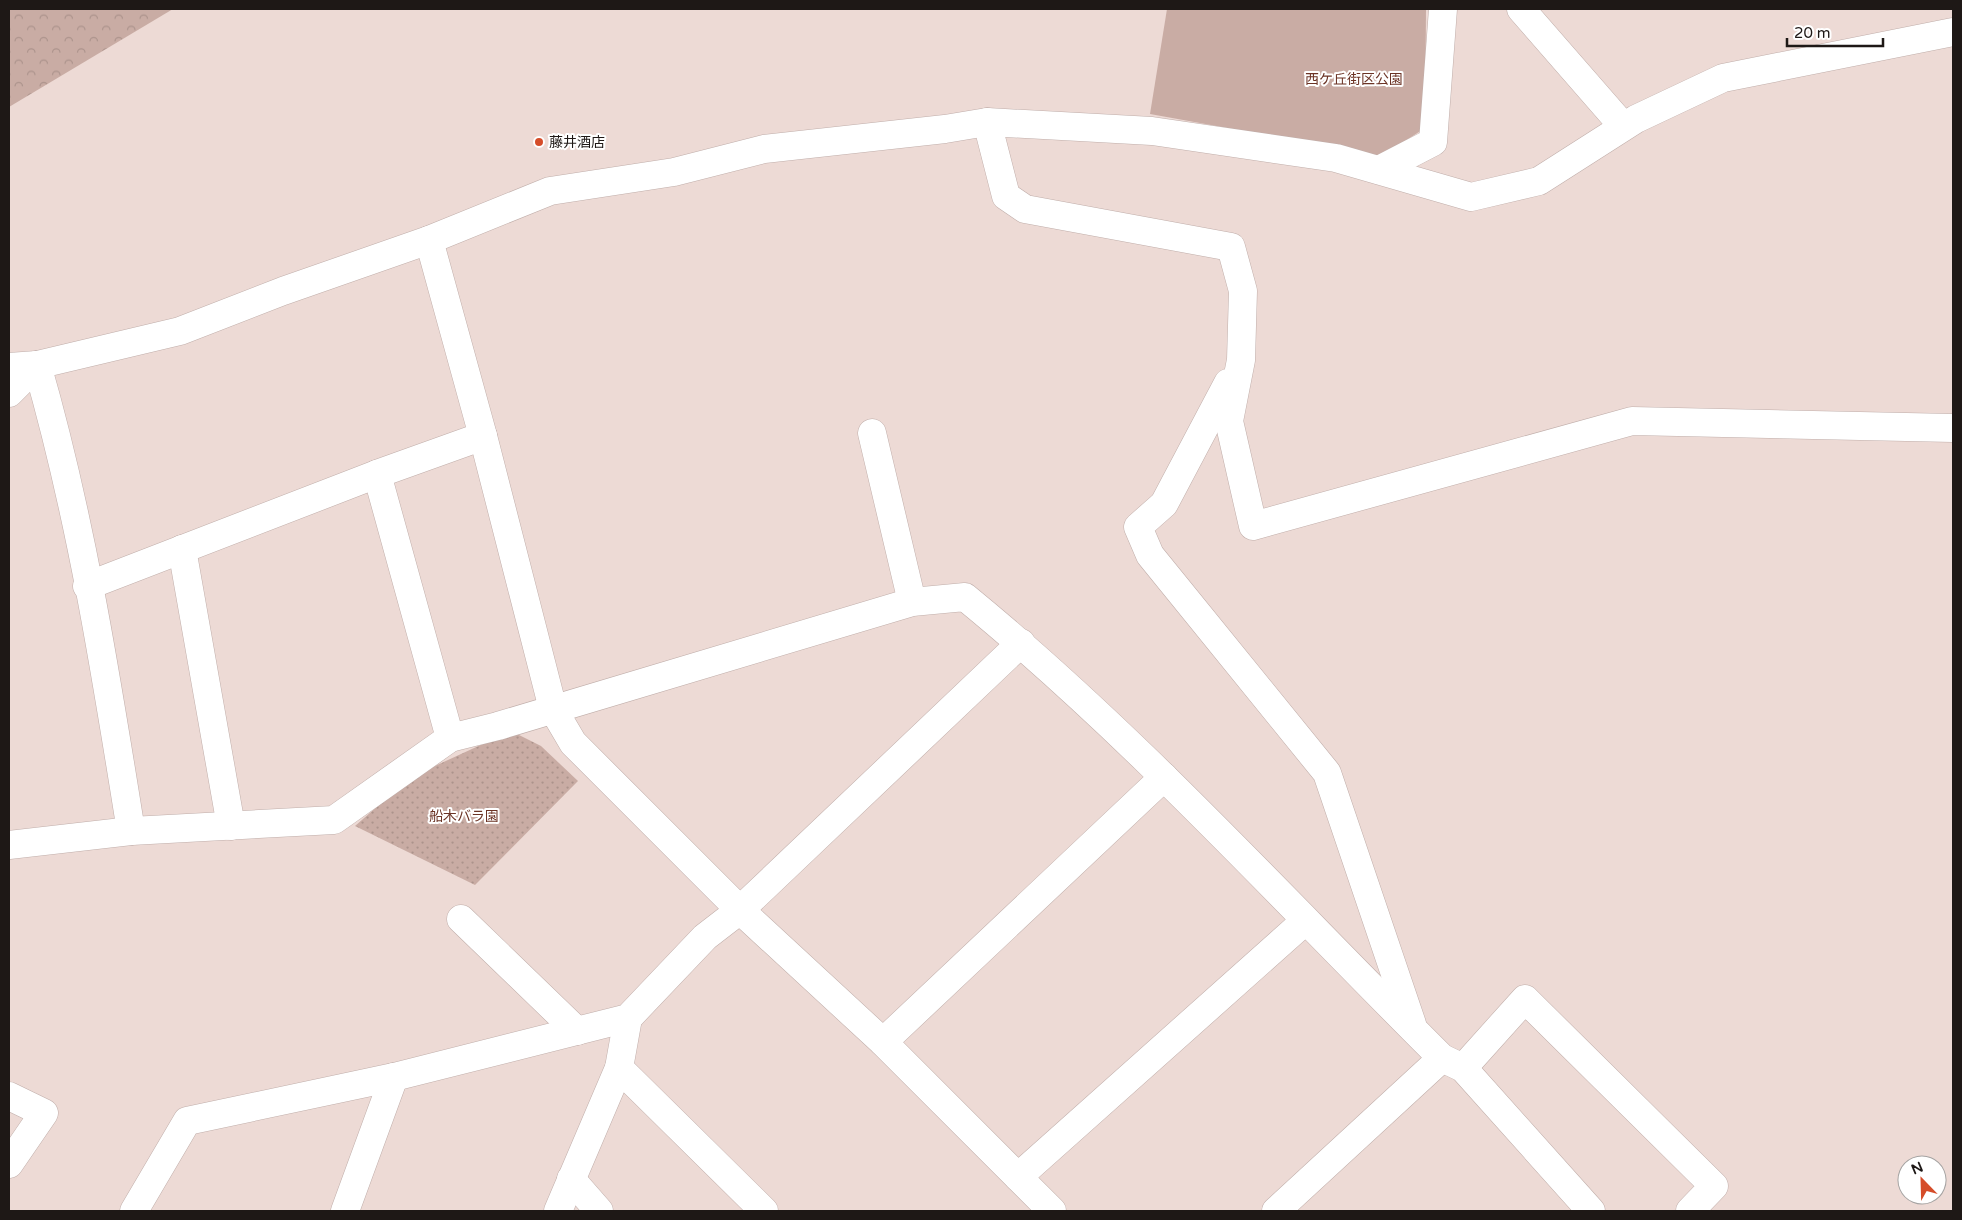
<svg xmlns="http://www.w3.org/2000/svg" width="1962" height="1220" viewBox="0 0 1962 1220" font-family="'Varela Round','Noto Sans JP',sans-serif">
<defs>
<pattern id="forest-crowns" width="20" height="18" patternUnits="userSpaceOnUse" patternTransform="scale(1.25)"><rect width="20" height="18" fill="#c9aca4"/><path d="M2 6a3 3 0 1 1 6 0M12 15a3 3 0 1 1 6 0" fill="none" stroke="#ac938c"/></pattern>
<pattern id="garden-dots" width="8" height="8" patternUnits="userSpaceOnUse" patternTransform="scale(1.25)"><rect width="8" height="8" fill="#c9aca4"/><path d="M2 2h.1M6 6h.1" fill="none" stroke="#ac938c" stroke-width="1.8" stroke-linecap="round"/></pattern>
</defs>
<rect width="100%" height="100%" fill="#eddad5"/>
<path fill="#c9aca4" d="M1167,9H1426L1425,128L1382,156L1150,114Z"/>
<path fill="url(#forest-crowns)" d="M9,9H173L9,107Z"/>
<path fill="url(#garden-dots)" d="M511,731L541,746L578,781L475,885L355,826L411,777Z"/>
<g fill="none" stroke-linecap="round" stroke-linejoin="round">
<g stroke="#c0aeaa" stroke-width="29">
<g id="minor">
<path d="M1521,9L1623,126"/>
<path d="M987,122L1006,196L1025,209L1231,247L1243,291L1241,360L1229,421L1253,526L1632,421L1953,428"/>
<path d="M1379,170L1433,142L1443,9"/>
<path d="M429,240L483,436L553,709L573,743L740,910L883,1042L1052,1211"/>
<path d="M37,365C81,517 106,675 131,831"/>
<path d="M9,367L37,365L180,331L283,291L429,240L550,191L674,172L764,149L945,129L987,122L1152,131L1336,158L1471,197L1539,181L1636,119L1723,78L1953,32"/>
<path d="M1228,383L1164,504L1138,527L1150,555L1327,773L1412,1024"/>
<path d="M9,393L37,365"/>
<path d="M872,433L912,602"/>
<path d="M377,474L450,738"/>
<path d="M182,549L231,826"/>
<path d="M87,586L377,474L483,436"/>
<path d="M9,845L131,831L334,820L450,738L498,726L912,602L965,597C1136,737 1285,902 1442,1058L1463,1068L1591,1211"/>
<path d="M461,919L577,1031"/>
<path d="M883,1042L1164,777"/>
<path d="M619,1068L764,1211"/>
<path d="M1463,1068L1525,999L1714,1186L1690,1211"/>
<path d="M9,1096L44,1113L9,1164"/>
<path d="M1018,1177L1305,921"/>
<path d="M571,1179L599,1211"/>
<path d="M134,1211L187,1121L394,1077L628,1018L705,937L740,910L1021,643"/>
<path d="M345,1211L394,1077"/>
<path d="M558,1211L619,1068L628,1018"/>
<path d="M1276,1211L1442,1058"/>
</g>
</g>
<use href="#minor" stroke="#fff" stroke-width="28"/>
</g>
<circle fill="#d54c29" stroke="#fff" stroke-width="2" cx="539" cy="142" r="5"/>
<g text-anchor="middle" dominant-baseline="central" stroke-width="4" stroke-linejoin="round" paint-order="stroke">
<g font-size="14" fill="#6b3325" stroke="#fff">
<text x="1354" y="79">西ケ丘街区公園</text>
<text x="464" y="816">船木バラ園</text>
</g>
<g font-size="14" fill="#1e1816" stroke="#fff" text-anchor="start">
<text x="549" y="142">藤井酒店</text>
</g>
</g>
<rect width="1962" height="1220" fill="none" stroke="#1e1816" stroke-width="20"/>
<g transform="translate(1922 1180) rotate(337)"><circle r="24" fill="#ffffff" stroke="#a5a3a2"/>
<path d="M0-4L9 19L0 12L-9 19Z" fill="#d54c29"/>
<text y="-8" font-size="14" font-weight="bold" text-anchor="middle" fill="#1e1816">N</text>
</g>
<path d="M1787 38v8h96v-8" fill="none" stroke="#1e1816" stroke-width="2.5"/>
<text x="1794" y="38" font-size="15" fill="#1e1816" stroke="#ffffff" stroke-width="4" paint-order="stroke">20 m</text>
</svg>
